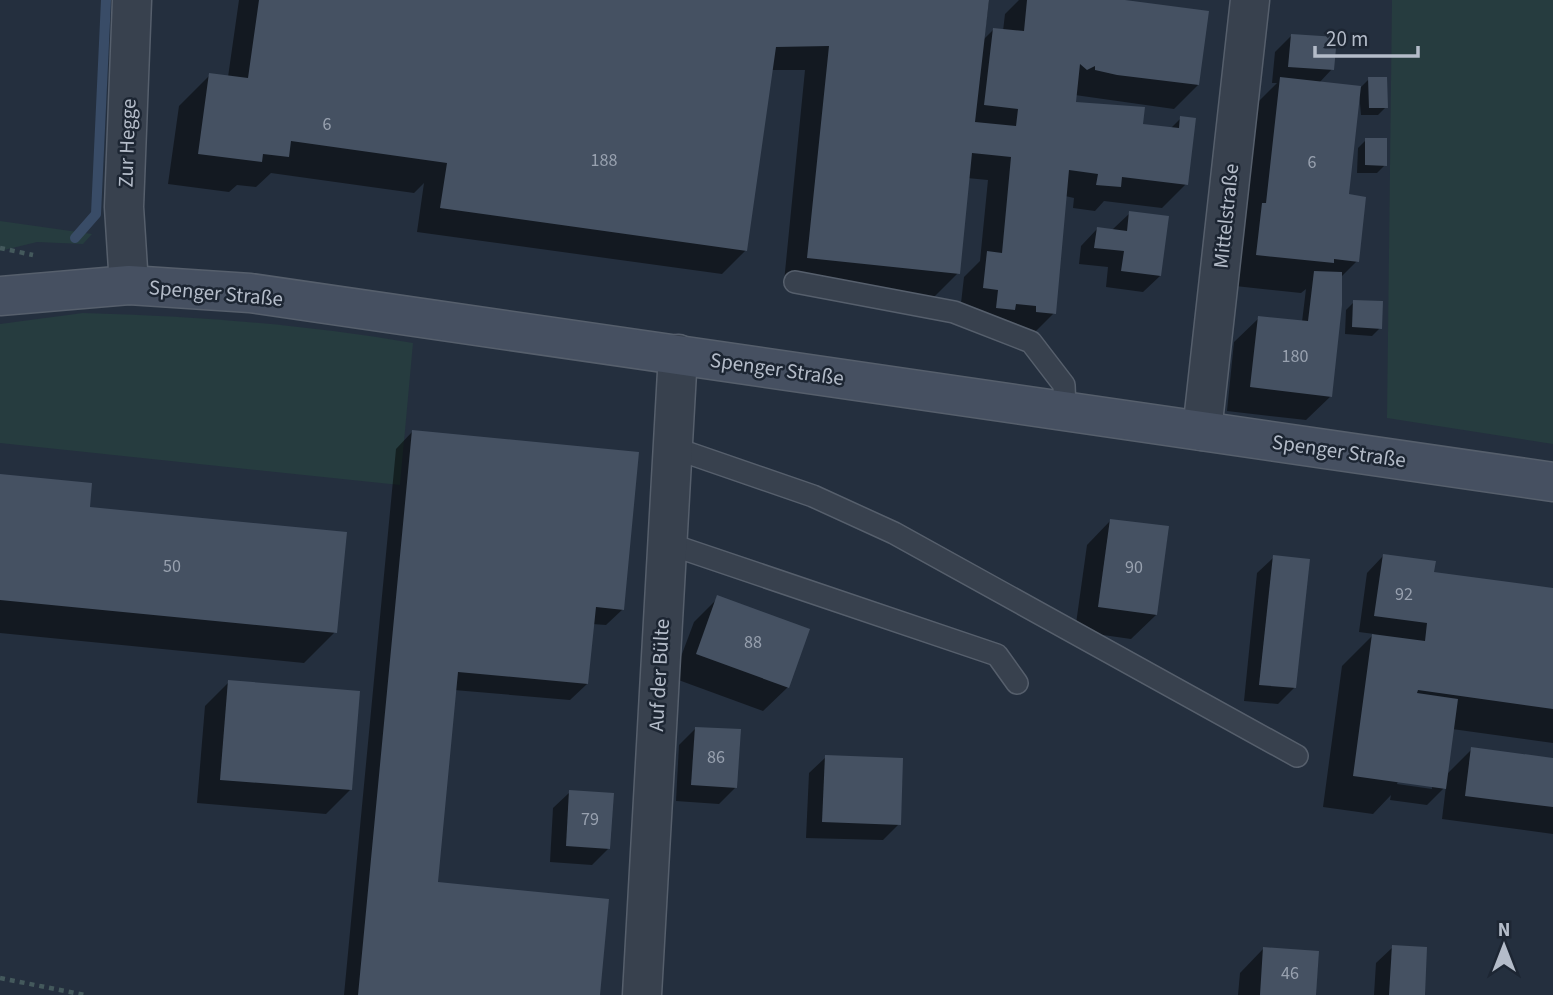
<svg xmlns="http://www.w3.org/2000/svg" width="1553" height="995" viewBox="0 0 1553 995" font-family="'Source Sans 3',sans-serif">
<rect width="100%" height="100%" fill="#242f3e"/>
<g fill="#263c3f">
<path d="M1392,0H1553V444L1387,418Z"/>
<path d="M0,221L92,234L83,244L37,242L0,251Z"/>
<path d="M83,313C195,316 302,324 413,343L400,485L0,443V324Z"/>
</g>
<g fill="#0007" fill-rule="evenodd">
<path d="M239,0H989L984,39L993,30L1003,31L1005,14L1019,0H1112L1198,85L1174,109L1075,95L1074,104L1141,125L1170,129L1181,118L1186,184L1162,208L1104,201L1095,211L1073,208L1074,198L1065,196L1054,313L1030,337L973,332L975,314L960,312L964,277L980,261L988,180L967,178L958,273L934,297L784,282L805,70H771L746,250L722,274L417,232L424,183L414,193L271,173L256,187L237,185L229,192L168,184L179,106L210,75L228,77Z"/>
<path d="M1292,35L1332,69L1319,83L1360,88L1369,79L1386,107L1378,115H1361L1359,92L1347,196L1357,261L1340,278L1331,396L1306,420L1227,411L1234,342L1259,318L1302,322L1306,289L1301,293L1226,285L1250,110L1277,83H1272L1275,52Z"/>
<path d="M1366,140L1385,165L1377,173H1357L1358,148Z"/>
<path d="M1130,213L1160,276L1143,292L1106,287L1108,267L1079,264L1081,246L1097,229H1113Z"/>
<path d="M1354,302L1380,328L1372,336L1345,334L1346,310Z"/>
<path d="M412,432L623,609L606,625L592,624L587,684L570,700L454,690L436,884L599,995H344L396,449Z"/>
<path d="M0,476L88,508L335,632L304,663L0,633Z"/>
<path d="M1111,520L1156,615L1131,639L1075,631L1087,545Z"/>
<path d="M1383,556L1432,573L1553,589V743L1452,729L1446,775L1472,749L1553,760V834L1442,819L1446,786L1427,805L1390,800L1391,795L1373,814L1323,807L1342,666L1374,634L1359,632L1367,573ZM1398,781L1432,786V789L1397,784Z"/>
<path d="M1274,557L1294,688L1278,704L1244,701L1257,573Z"/>
<path d="M718,598L788,687L763,711L673,678L694,622Z"/>
<path d="M229,682L350,790L326,814L197,803L205,706Z"/>
<path d="M696,728L736,787L719,804L676,801L679,745Z"/>
<path d="M826,757L899,824L883,840L806,838L809,773Z"/>
<path d="M570,792L609,848L592,865L550,862L553,808Z"/>
<path d="M1393,947L1423,995H1374L1376,963Z"/>
<path d="M1264,948L1315,995H1238L1240,973Z"/>
</g>
<g fill="none" stroke-linecap="round" stroke-linejoin="round">
<path stroke="#394c67" stroke-width="10" d="M75,238L96,214L106,0"/>
</g>
<g fill="#455162">
<path d="M259,0H989L975,122L1016,126L1018,109L984,105L993,28L1024,31L1027,0H1125L1209,11L1199,85L1117,75L1095,70V66L1087,70L1080,64L1076,102L1145,107L1143,124L1179,128L1180,116L1196,118L1188,185L1122,177L1121,187L1096,185L1098,174L1069,170L1056,314L1036,312V306L1016,304L1015,310L996,308L998,290L983,288L987,251L1002,253L1011,157L972,153L960,274L807,258L829,46L776,47L747,251L440,208L447,163L291,141L289,157L263,154L262,162L198,154L209,73L248,78Z"/>
<path d="M1291,34L1337,37L1334,70L1288,67Z"/>
<path d="M1280,77L1361,86L1349,194L1366,197L1359,262L1334,259V263L1256,255L1262,203H1266Z"/>
<path d="M1368,77H1387L1388,108H1369Z"/>
<path d="M1365,138H1387V166L1365,165Z"/>
<path d="M1129,211L1169,216L1161,276L1121,271L1124,251L1094,248L1097,227L1127,231Z"/>
<path d="M1314,271L1342,272V305L1332,397L1250,387L1258,316L1308,321Z"/>
<path d="M1353,300L1383,301L1382,329L1352,327Z"/>
<path d="M412,430L639,452L624,610L596,607L588,684L458,672L438,882L609,899L600,995H358Z"/>
<path d="M0,474L92,483L90,507L347,532L337,633L0,600Z"/>
<path d="M1110,519L1169,526L1157,615L1098,607Z"/>
<path d="M1383,554L1436,561L1434,572L1553,588V709L1418,690L1417,693L1458,699L1446,789L1353,776L1372,634L1425,641L1427,623L1374,616Z"/>
<path d="M1273,555L1310,559L1296,688L1259,685Z"/>
<path d="M717,595L810,629L789,688L696,654Z"/>
<path d="M228,680L360,691L352,790L220,780Z"/>
<path d="M695,727L741,729L737,788L691,785Z"/>
<path d="M1471,747L1553,758V807L1465,796Z"/>
<path d="M825,755L903,758L901,825L822,822Z"/>
<path d="M569,790L614,793L610,849L566,846Z"/>
<path d="M1392,945L1427,947L1425,995H1389Z"/>
<path d="M1263,947L1319,951L1316,995H1260Z"/>
</g>
<g fill="none" stroke-linecap="round" stroke-linejoin="round">
<g stroke="#565f6c" stroke-width="24">
<g id="lane">
<path d="M795,282L954,312L1031,342L1064,385L1065,411"/>
<path d="M671,447L813,496L894,533L1297,756"/>
<path d="M666,543L997,655L1017,683"/>
</g>
</g>
<g stroke="#565f6c" stroke-width="41">
<g id="street">
<path d="M129,285L124,207L132,0"/>
<path d="M1202,431L1250,0"/>
<path d="M642,995L678,354"/>
</g>
</g>
<g stroke="#565f6c" stroke-width="41">
<path id="secondary" d="M0,296L129,285L250,293L1553,482"/>
</g>
<g stroke="#44595c" stroke-width="4.5" stroke-dasharray="5 5" stroke-linecap="butt">
<path d="M0,248L33,255"/>
<path d="M0,978L85,995"/>
</g>
<use href="#lane" stroke="#38414e" stroke-width="21"/>
<use href="#street" stroke="#38414e" stroke-width="38"/>
<use href="#secondary" stroke="#465061" stroke-width="38"/>
</g>
<g text-anchor="middle" dominant-baseline="central" stroke-width="5" stroke-linejoin="round" paint-order="stroke">
<g font-size="18" fill="#98a1af">
<text x="327" y="124">6</text>
<text x="604" y="160">188</text>
<text x="1312" y="162">6</text>
<text x="1295" y="356">180</text>
<text x="172" y="566">50</text>
<text x="1134" y="567">90</text>
<text x="1404" y="594">92</text>
<text x="753" y="642">88</text>
<text x="716" y="757">86</text>
<text x="590" y="819">79</text>
<text x="1290" y="973">46</text>
</g>
<g font-size="21" fill="#b4bcc9" stroke="#1d2633">
<text transform="translate(127 143) rotate(-88)">Zur Hegge</text>
<text transform="translate(1226 216) rotate(-84)">Mittelstraße</text>
<text transform="translate(216 293) rotate(5)">Spenger Straße</text>
<text transform="translate(777 369) rotate(8)">Spenger Straße</text>
<text transform="translate(1339 451) rotate(8)">Spenger Straße</text>
<text transform="translate(659 675) rotate(-87)">Auf der Bülte</text>
</g>
</g>
<g transform="translate(1504 946)" stroke="#1d2633" stroke-width="5" paint-order="stroke">
<path d="M0-5L12 26L0 18L-12 26Z" fill="#b4bcc9"/>
<text y="-10" font-size="19" font-weight="bold" text-anchor="middle" fill="#b4bcc9">N</text>
</g>
<path d="M1315 46v10h103v-10" fill="none" stroke="#b4bcc9" stroke-width="3.5"/>
<text x="1326" y="46" font-size="21" fill="#b4bcc9" stroke="#1d2633" stroke-width="5" paint-order="stroke">20 m</text>
</svg>
